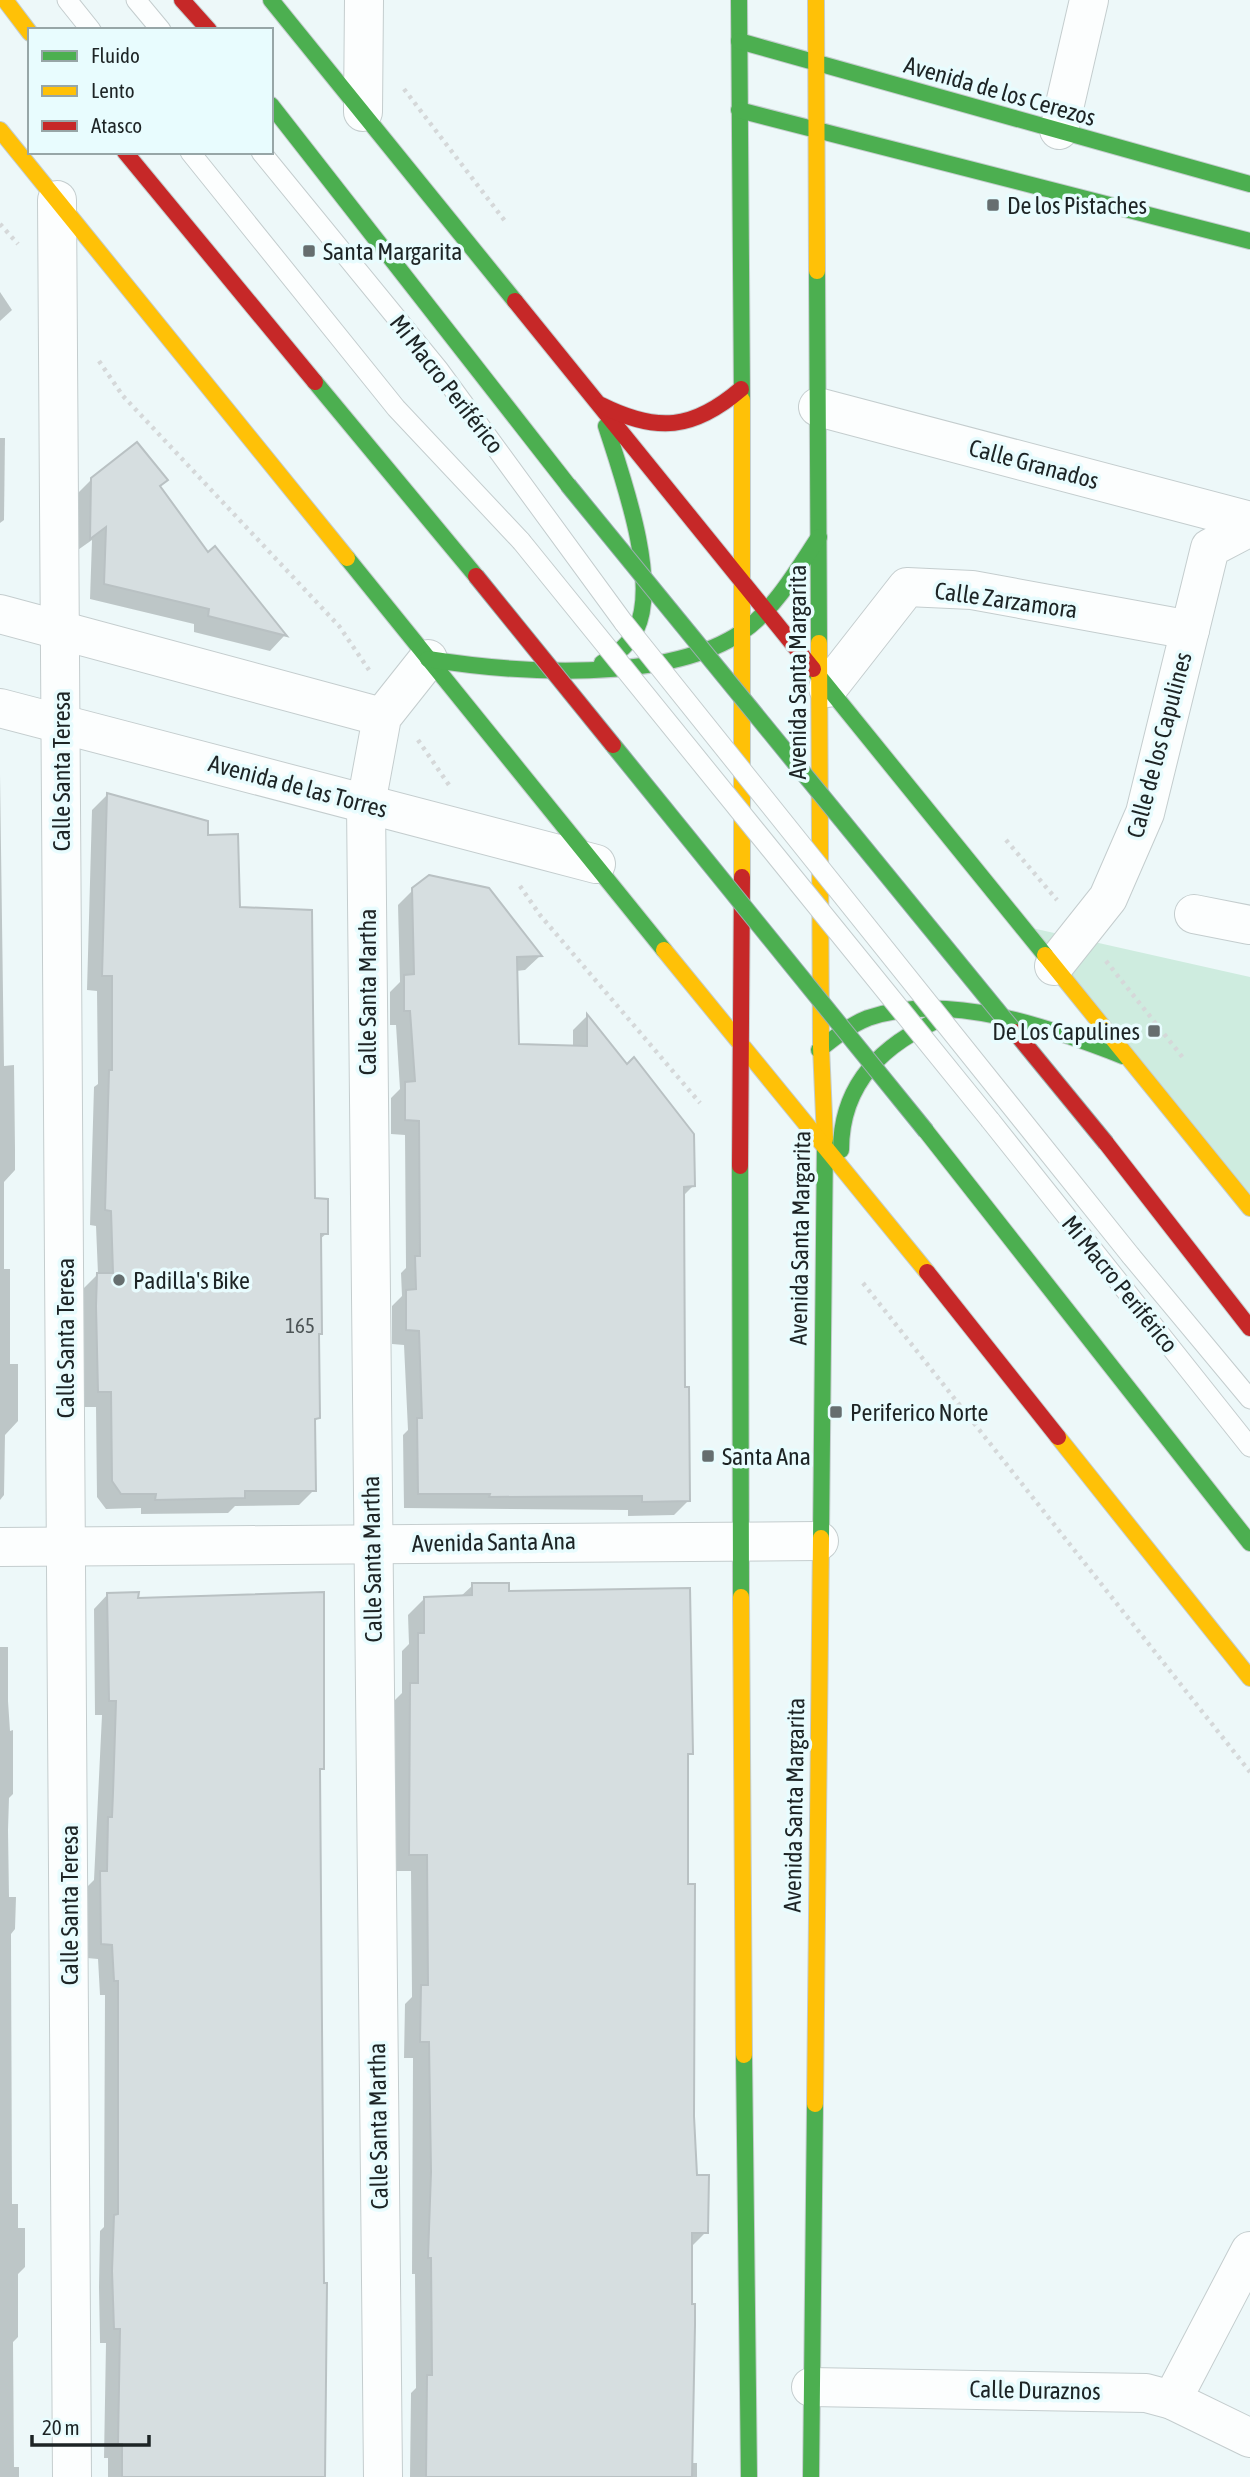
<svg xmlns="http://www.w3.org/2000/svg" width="1250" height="2477" viewBox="0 0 1250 2477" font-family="'Asap Condensed',sans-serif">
<rect width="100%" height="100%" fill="#edf8f9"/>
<path fill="#ceecdf" d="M1023,926L1250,977V1205Z"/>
<g fill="#0003">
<path d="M0,292L12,310L0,321Z"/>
<path d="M0,438H5L4,520L0,523Z"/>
<path d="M92,479L166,480L159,488L208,554L215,549L284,636L270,651L194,632V624L90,599L92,540L75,552L76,495Z"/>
<path d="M0,774L4,1066L14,1065L15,1149V1170L4,1182V1269H10V1364H18V1421L5,1435L4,1495L0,1500Z"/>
<path d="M107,795L206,837L238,909L313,1200L327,1233L319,1240L320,1334L318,1336V1418L314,1422V1490L299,1505L235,1506L228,1513L141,1514V1508L106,1509L97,1497L96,1407H84L82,1290L98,1274L96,1226L90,1225L94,1087L98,1084L97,991L87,990L92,810Z"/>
<path d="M414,889L540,956L525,970L516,971L517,1046L573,1047V1030L587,1016L626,1066L693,1186L682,1197L683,1388L689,1500L674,1515L628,1516V1510L404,1508L403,1435L408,1430L404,1345L392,1344V1306L402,1296L401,1273L406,1268L405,1135L391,1134V1098L400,1089L396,1025H390V992L400,982L398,905Z"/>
<path d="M473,1585L507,1593L691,1753L686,1758V1886L692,2116L695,2177L706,2232L690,2248L694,2325L690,2463H697V2477H410L411,2393L416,2388L415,2274H412L413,2058H404L405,2004L412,1997L411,1871H394V1701L402,1693V1651L409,1644L408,1615L425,1598L460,1597Z"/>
<path d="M108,1594L136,1600L322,1768L318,1772L324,2477H108V2458H104L106,2343H100L99,2287L100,2231L104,2227L105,1995H100L98,1959L87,1958L86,1888L94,1880L102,1715H95L94,1609Z"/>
<path d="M0,1647H8V1701L10,1731L13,1730V1794L9,1798L8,1830L9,1897H16L15,1929L11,1934L12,2204H18V2228H25V2267L18,2274V2337L13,2342L14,2467H19V2477H0Z"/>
</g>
<g fill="#d6dee0" stroke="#b9c1c3" stroke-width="2">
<path d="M137,442L168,480L160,486L208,552L215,546L287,636L208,616L209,609L104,584L106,527L90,539L91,478Z"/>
<path d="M107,793L208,821V835L238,834L240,907L312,910L315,1198L328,1199V1234H321L322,1334H319L320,1418L315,1419L316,1491H245V1498L155,1500L156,1494H121L112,1481L111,1392H98L96,1306L97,1273H113L111,1211L105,1210L109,1070H112V976H102Z"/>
<path d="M429,875L489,888L542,956L517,957L519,1044L587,1046V1014L627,1064L634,1057L694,1134L695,1186L684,1187L685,1387H689L690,1501L642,1502V1496L489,1497L490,1494H418L417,1418H422L419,1331L406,1330V1290L416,1289L415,1256H420L419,1121L405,1120V1082L415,1081L410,1011H404V975L414,974L412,888Z"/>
<path d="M472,1583H509V1591L690,1588L693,1754H688V1884H695L694,2116L697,2175H709L708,2233H692V2304H695V2325L692,2477H426L427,2375H432L431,2258H428L431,2172L429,2042H420L421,1985H428L427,1855H409L410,1683H418V1633H424V1597L472,1595Z"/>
<path d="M139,1592L138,1598L324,1592V1769H320L324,2283H327L325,2477H122V2444H118L120,2329H114L112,2271L114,2215L118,2214V1981H114L112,1945L101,1944L100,1871H107L108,1817H112L113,1793L116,1701H109L107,1593Z"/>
</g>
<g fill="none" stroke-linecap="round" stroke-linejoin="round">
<g stroke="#c4cdce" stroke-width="21">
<g id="lane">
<path d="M67,0L91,30"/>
<path d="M136,0L161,30"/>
<path d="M190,152L396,408L521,541"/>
<path d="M261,152L439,370L624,623"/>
<path d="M990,1120L1250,1447"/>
<path d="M1131,1256L1250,1399"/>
</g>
</g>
<g stroke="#c4cdce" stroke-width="40">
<g id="street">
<path d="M363,112L364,0"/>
<path d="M1059,130L1089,0"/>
<path d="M57,200L72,2477"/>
<path d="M818,407L1250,521"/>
<path d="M0,614L382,717"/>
<path d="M828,688L907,587L972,590L1190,630"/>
<path d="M0,708L596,864"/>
<path d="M1194,914L1250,925"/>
<path d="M1054,966L1108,898L1145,813L1210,548L1250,527"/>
<path d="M0,1547L819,1541"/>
<path d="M811,2387L1146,2393L1172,2400L1250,2438"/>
<path d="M1172,2400L1250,2251"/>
<path d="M383,2477L366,804L382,717L428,659"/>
</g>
</g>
<g stroke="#c4cdce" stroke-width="18">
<g id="fast">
<path d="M271,0L515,301"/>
<path d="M739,0L742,400"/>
<path d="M739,41L1250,184"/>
<path d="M271,105L568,485"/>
<path d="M739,110L1250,241"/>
<path d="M817,271L819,643"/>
<path d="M315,382L476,576"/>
<path d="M347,558L664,950"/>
<path d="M428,659C515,673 666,684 742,632C775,609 797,570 819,537"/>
<path d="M602,663C616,655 629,645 636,630C660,581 622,476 606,426"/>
<path d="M813,669L1045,955"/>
<path d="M819,1050C834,1038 850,1025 868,1018C947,991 1049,1027 1123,1056"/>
<path d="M926,1131L1250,1543"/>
<path d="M841,1150C841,1082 885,1042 945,1017"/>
<path d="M740,1166L741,1597"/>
<path d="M821,1538L825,1139"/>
<path d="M744,2055L749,2477"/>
<path d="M811,2477L815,2104"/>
</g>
</g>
<g stroke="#c4cdce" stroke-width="18">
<g id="slow">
<path d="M5,0L30,33"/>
<path d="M816,0L817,271"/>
<path d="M0,130L347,558"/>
<path d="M742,400V877"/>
<path d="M819,643L821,1047L825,1139"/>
<path d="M664,950L927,1272"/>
<path d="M1045,955L1250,1208"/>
<path d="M1058,1437L1250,1678"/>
<path d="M741,1597L744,2055"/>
<path d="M815,2104L821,1538"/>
</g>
</g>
<g stroke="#c4cdce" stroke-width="18">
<g id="jam">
<path d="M182,0L209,30"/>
<path d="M125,152L315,382"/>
<path d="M515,301L813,669"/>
<path d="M601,405C657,433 693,430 741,389"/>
<path d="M1106,1143L1250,1328"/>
<path d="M740,1166L742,877"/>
<path d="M927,1272L1058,1437"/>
</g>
</g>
<g stroke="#d5d8d9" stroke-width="4.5" stroke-dasharray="3.5 5" stroke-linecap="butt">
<path d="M404,89L505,221"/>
<path d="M0,224L18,244"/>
<path d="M99,361L123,396L339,626L369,670"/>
<path d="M418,740L449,785"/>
<path d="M1006,840L1057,900"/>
<path d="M520,886L540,915L700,1103"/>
<path d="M1106,961L1184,1059"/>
<path d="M863,1283L1250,1772"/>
</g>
<use href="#lane" stroke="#fcfefe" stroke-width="19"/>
<use href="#street" stroke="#fcfefe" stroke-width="38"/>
<use href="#fast" stroke="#4caf50" stroke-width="16"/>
<use href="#slow" stroke="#ffc107" stroke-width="16"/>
<use href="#jam" stroke="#c62828" stroke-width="16"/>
<g stroke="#c4cdce" stroke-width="21" stroke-linecap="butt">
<g id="lane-bridge">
<path d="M521,541L990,1120"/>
<path d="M624,623L1131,1256"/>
</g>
</g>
<g stroke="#9ab0af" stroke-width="18" stroke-linecap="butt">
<g id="fast-bridge">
<path d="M568,485L1015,1032"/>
<path d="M613,745L926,1131"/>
</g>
</g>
<g stroke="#9ab0af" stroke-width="18" stroke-linecap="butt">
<g id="jam-bridge">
<path d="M476,576L613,745"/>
<path d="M1015,1032L1106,1143"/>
</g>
</g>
<use href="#lane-bridge" stroke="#fcfefe" stroke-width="19"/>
<use href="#fast-bridge" stroke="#4caf50" stroke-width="16"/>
<use href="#jam-bridge" stroke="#c62828" stroke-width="16"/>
</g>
<g fill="#666e6f" stroke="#e8fcfe" stroke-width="2.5">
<rect x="986" y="198" width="14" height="14" rx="3.5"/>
<rect x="302" y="244" width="14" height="14" rx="3.5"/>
<rect x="1147" y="1024" width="14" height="14" rx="3.5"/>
<circle cx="119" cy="1280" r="7"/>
<rect x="829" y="1405" width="14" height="14" rx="3.5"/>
<rect x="701" y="1449" width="14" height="14" rx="3.5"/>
</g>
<g text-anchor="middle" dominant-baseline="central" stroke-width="7" stroke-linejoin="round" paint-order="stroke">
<g font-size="21" fill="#4d5456">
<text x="300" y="1325">165</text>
</g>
<g font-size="24" fill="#1d2425" stroke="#e8fcfe">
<text transform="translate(1000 91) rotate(16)">Avenida de los Cerezos</text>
<text transform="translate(447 384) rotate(52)">Mi Macro Periférico</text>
<text transform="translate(1034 464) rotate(15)">Calle Granados</text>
<text transform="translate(1006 600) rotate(8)">Calle Zarzamora</text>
<text transform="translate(797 672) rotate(-90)">Avenida Santa Margarita</text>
<text transform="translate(1159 745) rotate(-75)">Calle de los Capulines</text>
<text transform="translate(61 771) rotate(-90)">Calle Santa Teresa</text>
<text transform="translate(298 786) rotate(15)">Avenida de las Torres</text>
<text transform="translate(367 992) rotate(-90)">Calle Santa Martha</text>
<text transform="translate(800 1238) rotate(-89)">Avenida Santa Margarita</text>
<text transform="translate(1120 1284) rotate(51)">Mi Macro Periférico</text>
<text transform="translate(65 1338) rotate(-90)">Calle Santa Teresa</text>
<text transform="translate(494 1542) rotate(-1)">Avenida Santa Ana</text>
<text transform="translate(372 1559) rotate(-91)">Calle Santa Martha</text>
<text transform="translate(794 1805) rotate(-89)">Avenida Santa Margarita</text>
<text transform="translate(69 1905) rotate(-90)">Calle Santa Teresa</text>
<text transform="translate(378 2126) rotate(-91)">Calle Santa Martha</text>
<text transform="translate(1035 2390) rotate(1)">Calle Duraznos</text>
</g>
<g font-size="24" fill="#1d2425" stroke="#e8fcfe" text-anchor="start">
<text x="1007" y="205">De los Pistaches</text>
<text x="323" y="251">Santa Margarita</text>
<text x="1140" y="1031" text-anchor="end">De Los Capulines</text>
<text x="133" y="1280">Padilla's Bike</text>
<text x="850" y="1412">Periferico Norte</text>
<text x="722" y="1456">Santa Ana</text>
</g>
</g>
<rect x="28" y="28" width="245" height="126" fill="#e8fcfe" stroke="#97a6a7" stroke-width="2"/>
<rect x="42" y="51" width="35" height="10" fill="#4caf50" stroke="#97a6a7" stroke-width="2"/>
<text x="91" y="63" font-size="21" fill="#1d2425">Fluido</text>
<rect x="42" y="86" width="35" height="10" fill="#ffc107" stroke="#97a6a7" stroke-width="2"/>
<text x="91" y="98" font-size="21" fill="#1d2425">Lento</text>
<rect x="42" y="121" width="35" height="10" fill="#c62828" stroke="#97a6a7" stroke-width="2"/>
<text x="91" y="133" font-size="21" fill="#1d2425">Atasco</text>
<path d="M32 2435v10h117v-10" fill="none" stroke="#1d2425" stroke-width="3.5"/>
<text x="42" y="2435" font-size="21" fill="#1d2425" stroke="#e8fcfe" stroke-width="5" paint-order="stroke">20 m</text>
</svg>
